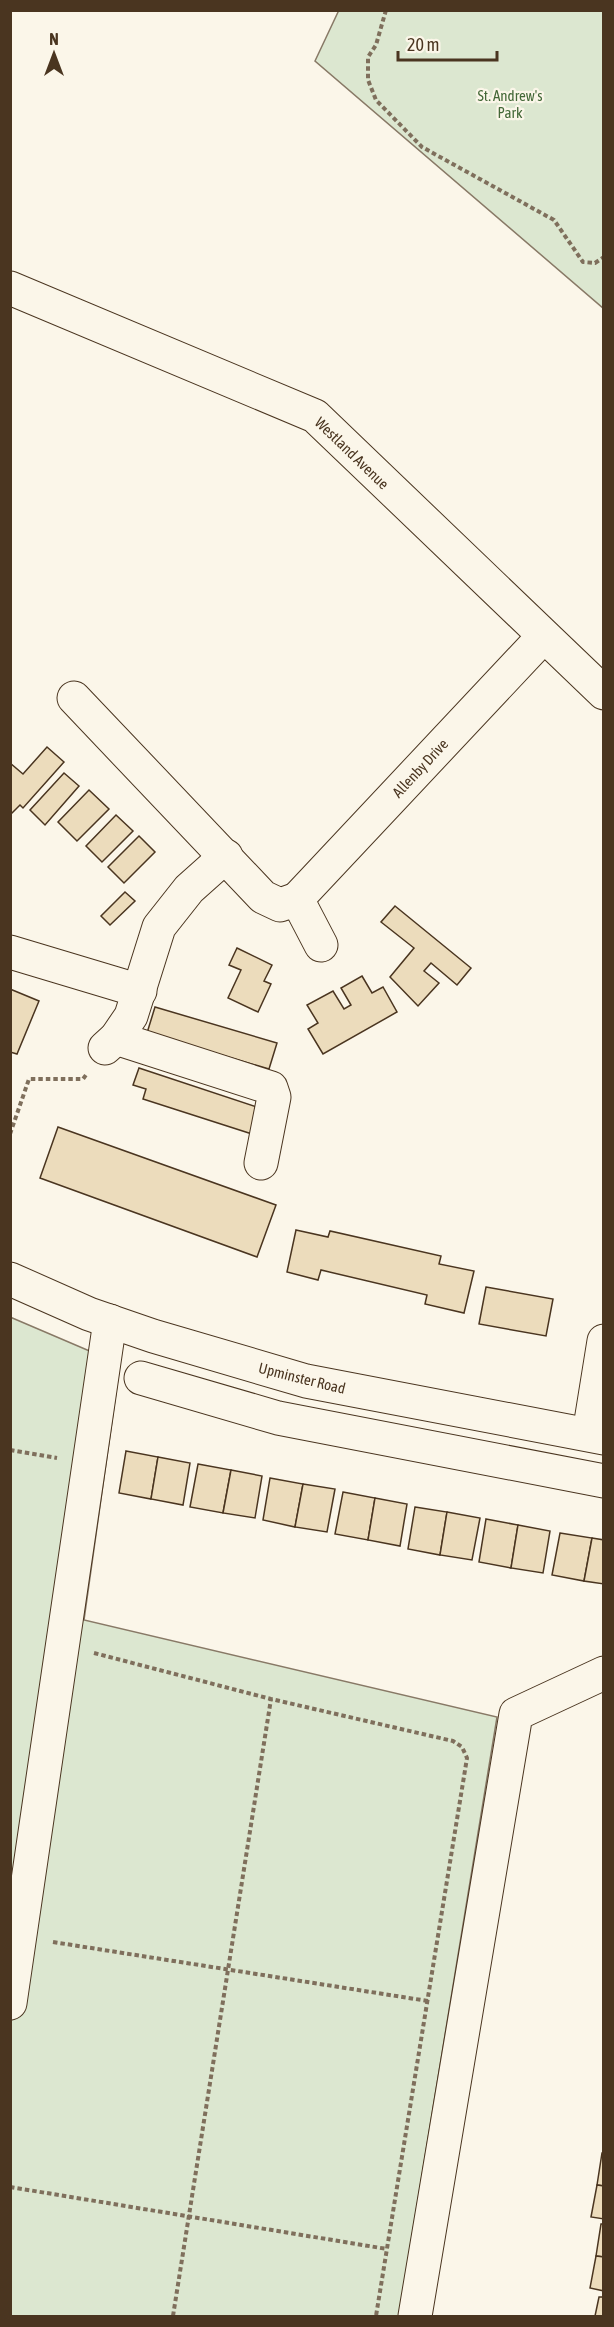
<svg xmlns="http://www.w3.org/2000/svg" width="614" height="2327" viewBox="0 0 614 2327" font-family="'Asap Condensed',sans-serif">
<rect width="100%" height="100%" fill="#fbf6e9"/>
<g fill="#dce7d0" stroke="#887966" stroke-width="1.5">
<path d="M339,10L603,11V308L315,61Z"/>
<path d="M10,1317L120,1364L84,1620L497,1717L399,2316H11Z"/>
</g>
<g fill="#ecdcbc" stroke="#4a3520" stroke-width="1.5">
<path d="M47,747L64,762L23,808L20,805L10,815V763L23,774Z"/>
<path d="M64,773L79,786L45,825L30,810Z"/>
<path d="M89,790L109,809L77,841L58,822Z"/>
<path d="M116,815L133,831L102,862L86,846Z"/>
<path d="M139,836L155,852L124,883L108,867Z"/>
<path d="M125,892L135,901L110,925L101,916Z"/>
<path d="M395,906L471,968L457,985L431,963L424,971L439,983L418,1006L390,977L414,948L381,922Z"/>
<path d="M237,948L272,965L264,981L271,984L258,1012L228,998L241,970L229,965Z"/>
<path d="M362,976L372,993L383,987L397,1012L323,1054L308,1029L318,1023L307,1005L333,991L344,1009L351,1005L341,988Z"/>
<path d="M10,989L39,1001L17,1054L10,1052Z"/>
<path d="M155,1007L277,1043L269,1069L147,1033Z"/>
<path d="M139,1068L260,1108L252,1134L143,1099L146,1089L133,1085Z"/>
<path d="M58,1127L276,1205L257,1257L40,1178Z"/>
<path d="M296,1230L328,1237L330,1231L441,1256L439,1264L474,1271L464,1313L425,1304L427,1295L321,1270L318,1280L287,1272Z"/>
<path d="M486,1287L553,1299L546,1336L479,1324Z"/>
<path d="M126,1451L158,1457L151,1499L119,1493Z"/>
<path d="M158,1457L190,1463L183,1505L151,1499Z"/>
<path d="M198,1464L231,1470L223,1513L190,1507Z"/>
<path d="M231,1470L262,1476L255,1518L223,1513Z"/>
<path d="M270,1478L303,1484L295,1527L263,1520Z"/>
<path d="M303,1484L335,1489L327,1532L295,1527Z"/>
<path d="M343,1492L375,1498L368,1540L335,1534Z"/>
<path d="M375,1498L407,1504L400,1546L368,1540Z"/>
<path d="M415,1507L447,1512L440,1555L408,1549Z"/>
<path d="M447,1512L480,1518L472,1560L440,1555Z"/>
<path d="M486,1519L518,1525L511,1568L479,1562Z"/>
<path d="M518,1525L550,1531L543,1573L511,1568Z"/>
<path d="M560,1533L592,1538L584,1581L552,1575Z"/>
<path d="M592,1538L604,1540V1584L584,1581Z"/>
<path d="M602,2153H604V2186L597,2185Z"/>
<path d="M597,2185L604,2186V2219L591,2217Z"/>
<path d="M601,2224H604V2257L596,2256Z"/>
<path d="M596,2256L604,2257V2291L590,2288Z"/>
<path d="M599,2297H604V2316H595Z"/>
</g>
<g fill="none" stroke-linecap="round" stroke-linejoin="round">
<g stroke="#4a3520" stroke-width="35">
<g id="minor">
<path d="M10,288L315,416L604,693"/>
<path d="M74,698L263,897L280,905L297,899L321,945"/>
<path d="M297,899L543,637"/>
<path d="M10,952L140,991"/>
<path d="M116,1038L271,1088L274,1097L261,1163"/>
<path d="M105,1048L116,1038L131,1016L159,927L189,889L226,856"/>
<path d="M141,1378L278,1418L604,1481"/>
<path d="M589,1434L604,1341"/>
<path d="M10,2003L110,1321"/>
<path d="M415,2316L516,1714L604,1673"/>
</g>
</g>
<g stroke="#4a3520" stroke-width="35">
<path id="major" d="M10,1279L89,1314L153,1336L306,1381L604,1438"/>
</g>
<g stroke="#7f6f5c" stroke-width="4" stroke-dasharray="4.5 3" stroke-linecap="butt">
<path d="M386,10L376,45L368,57V80L376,100L422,147L554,220L583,262L595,263L604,257"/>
<path d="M10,1134L29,1079H83L86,1075"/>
<path d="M10,1450L57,1458"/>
<path d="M94,1653L271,1699L453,1741L462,1747L467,1758L376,2316"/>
<path d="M53,1942L428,2001"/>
<path d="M10,2187L387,2249"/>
<path d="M173,2316L271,1699"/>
</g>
<use href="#minor" stroke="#fbf6e9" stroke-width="33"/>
<use href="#major" stroke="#fbf6e9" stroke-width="33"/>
</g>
<g text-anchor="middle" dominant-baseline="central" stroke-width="4.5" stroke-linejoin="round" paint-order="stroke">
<g font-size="15" fill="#436837" stroke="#fbf6e9">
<text x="510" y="95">St. Andrew's<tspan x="510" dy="17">Park</tspan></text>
</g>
<g font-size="15" fill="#4a3520" stroke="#fbf6e9">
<text transform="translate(352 453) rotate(44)">Westland Avenue</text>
<text transform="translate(420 768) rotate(-47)">Allenby Drive</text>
<text transform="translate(302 1378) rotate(14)">Upminster Road</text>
</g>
</g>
<rect width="614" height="2327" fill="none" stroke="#4a3520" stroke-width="24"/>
<g transform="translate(54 54)" stroke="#fbf6e9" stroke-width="4.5" paint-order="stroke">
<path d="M0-4.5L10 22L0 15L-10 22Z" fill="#4a3520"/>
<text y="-9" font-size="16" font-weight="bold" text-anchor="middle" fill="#4a3520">N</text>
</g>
<path d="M398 51v9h99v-9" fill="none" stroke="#4a3520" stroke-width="3"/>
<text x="407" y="51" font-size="18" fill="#4a3520" stroke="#fbf6e9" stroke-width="4.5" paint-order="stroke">20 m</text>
</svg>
